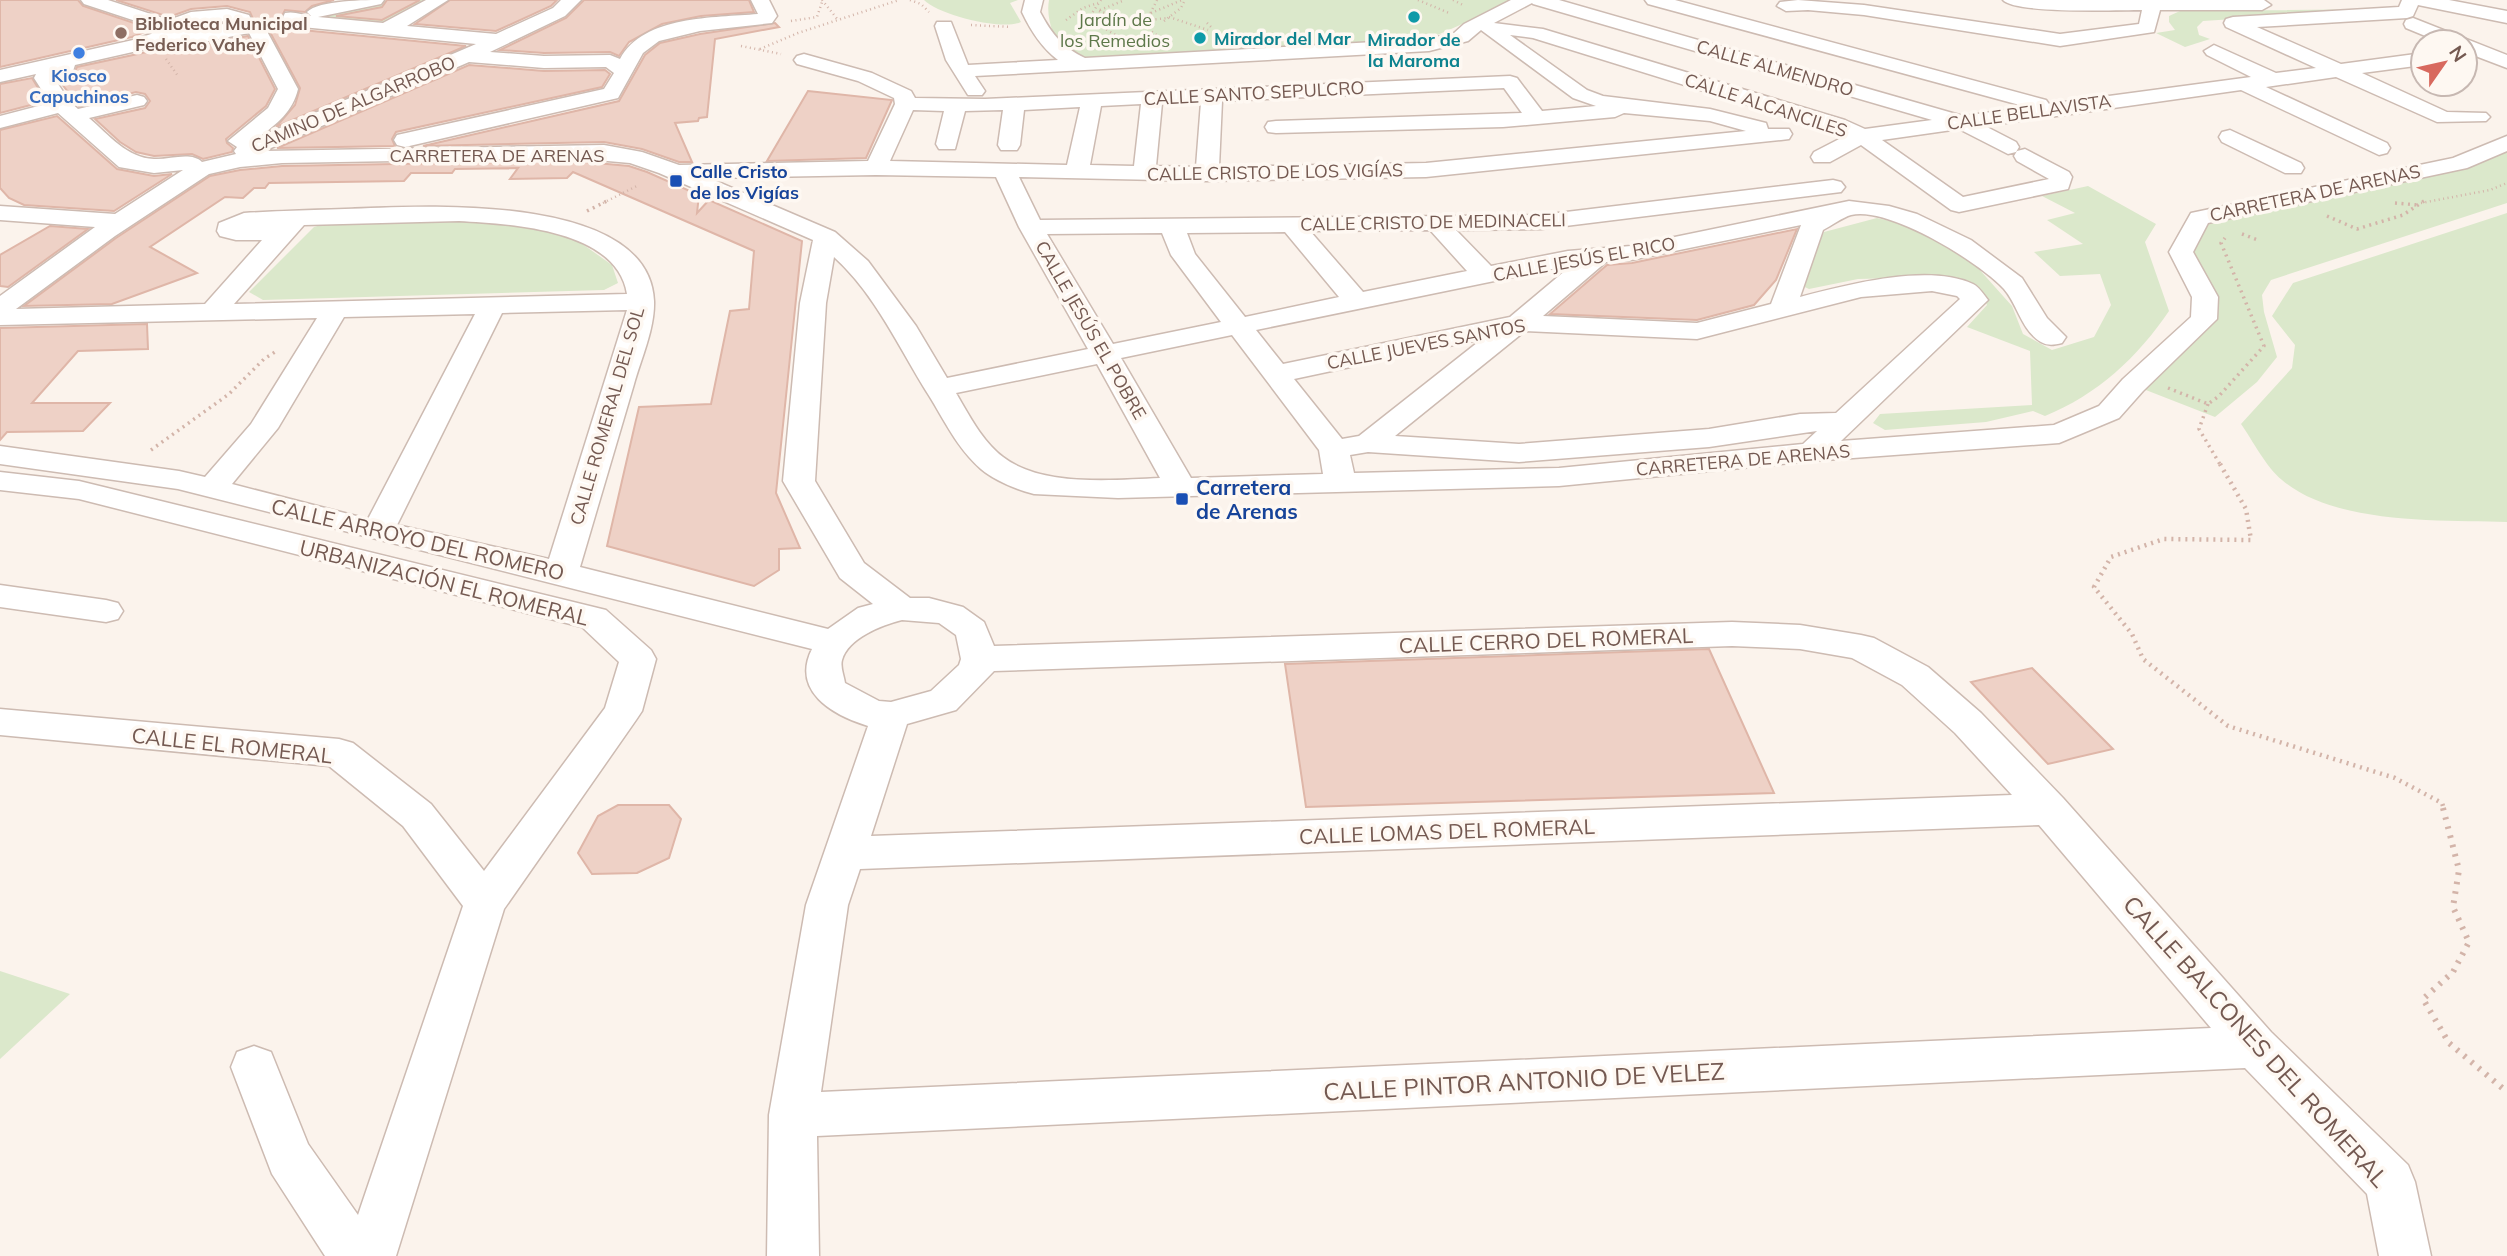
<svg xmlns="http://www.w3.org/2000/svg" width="2507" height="1256" viewBox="0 0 2507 1256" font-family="Mulish,sans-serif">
<rect width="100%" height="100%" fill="#fbf3ec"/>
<g fill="#dbe8cb">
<path d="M387,0H431L387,24L307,16Z"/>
<path d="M924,0H1018L1010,3L1021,22C1002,31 939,15 924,0Z"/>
<path d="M1049,0H1517L1426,40L1094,60C1086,57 1074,55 1067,51C1052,40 1046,16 1049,0Z"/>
<path d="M2392,9L2203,21L2197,27L2199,35L2210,39L2185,47L2156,33L2175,30L2169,22V16L2180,11Z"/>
<path d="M2507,143V203L2271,280L2262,295L2264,312L2277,357L2257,382L2215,417L2133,385L2204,319L2181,252L2199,218L2459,163Z"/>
<path d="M2088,186L2156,224L2145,242L2169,311C2138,357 2097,395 2045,416L2033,411L1986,422L1885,430L1873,423L1880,414L2032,405L2030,351L1967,327L1987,305L1982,293L1939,277L1858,279L1809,289L1798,284L1824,232L1877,218L1907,225L1954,246L1978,268L2012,306L2023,334L2052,350L2094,337L2111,305L2100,274L2060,276L2034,252L2083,244L2047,220L2075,213L2042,196Z"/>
<path d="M2507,213V522C2441,520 2335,525 2282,480C2266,467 2253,441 2241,424L2292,368L2295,345L2272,316L2293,283Z"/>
<path d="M460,219L504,222L551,231L581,243L612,265L618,283L604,290L263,300L249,292L314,227L332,222Z"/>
<path d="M0,971L70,994L0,1059Z"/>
</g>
<g fill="#eed1c6" stroke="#dfb6a8" stroke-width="2">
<path d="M0,0H78L83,6L152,29L132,37L0,67Z"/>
<path d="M116,0H334L312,6L305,12L285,10L281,18L284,23L302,30L466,46L276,127L295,105L300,88L264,21L253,19L250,12L227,6L191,9L169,17Z"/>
<path d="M387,0H420L382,20L336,16L382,7Z"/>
<path d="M450,0H557L551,6L496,31L415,24Z"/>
<path d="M584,0H749L754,12L701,16L662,24L629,42L619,56L610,52L544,53L500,50L566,18Z"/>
<path d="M775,23L779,27L715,39L707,117L699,118L698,121L675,123L692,162H679L642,149L604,142L423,146L619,101L645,55L660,43L700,34Z"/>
<path d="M248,36L275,89L266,106L226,139L227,143L233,148L232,152L203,159L192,154L154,156L136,152L120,142L95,119L145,108L150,101L145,94L136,92L79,106L58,79L74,73L77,67L147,52L167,43L193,47Z"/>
<path d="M469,65L544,71L605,70L610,74L602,87L396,132L392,139L395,146L277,148Z"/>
<path d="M32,78L46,101L0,113V84Z"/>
<path d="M808,91L892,100L866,158L767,161Z"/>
<path d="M57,116L117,169L154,176L172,174L114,211L24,205L9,198L0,188V130Z"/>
<path d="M574,161L629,166L647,172L699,195L697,213L709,200L802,241L776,493L800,548L779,549V570L754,586L607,546L639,407L711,404L730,311L749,309L754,251L573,172L567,178L510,179L518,168L455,169L452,173H411L404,181L269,183L265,188H254L243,198L225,197L150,247L197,273L112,304L24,306L116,238L210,176L240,170L282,166Z"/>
<path d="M50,226L88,229L8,287L0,286V255Z"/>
<path d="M1797,229L1776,280L1754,305L1697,320L1550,314L1607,265L1632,263Z"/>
<path d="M147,324L148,349L78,351L32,403H110L83,431L7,432L0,440V328Z"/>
<path d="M1709,649L1774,793L1306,807L1285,664Z"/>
<path d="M2032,668L2113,749L2048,764L1971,682Z"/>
<path d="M618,805H669L681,819L669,858L637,873L592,874L578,853L598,816Z"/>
</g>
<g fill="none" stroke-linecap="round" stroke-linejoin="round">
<g stroke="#cdbbb2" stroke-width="3">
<g id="minor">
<path d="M81,0H108L169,20L191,12L227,9L249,15L251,19L250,22H262L298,89C293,111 277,124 259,137L476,44L302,27L285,21L283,17L285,13C295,11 302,15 311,16L307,12C319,0 366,0 384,0L381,4L318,17L383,23L426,0H448L407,26L496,34L553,8L561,0H581L565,16L490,52L544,56L610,55L620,59C644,15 714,18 758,14L751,0H769L777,16L772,23L700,31L659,41L643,53L618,98L405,147L397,145L394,140L397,135L604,89L614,73L606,67L544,68L469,62L264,151L604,145L642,152L679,165L868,161L895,104L894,98L858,81L797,64L794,60L797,56L804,54L872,73L911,91L915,98L985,99L1510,76L1517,78L1542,111L1596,106L1573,98L1481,30L1468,41L1429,51L975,76L985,91L982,95H968L946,60L935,26L937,22H951L968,65L1058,60C1041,47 1031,31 1022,12L1025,0H1043L1040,12C1051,33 1063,48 1085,58L1429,39L1454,33L1464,24L1511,0H1559L1963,116L2027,107L1648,4L1645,0H1675L2046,100L2049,104L2251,77L2207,55L2204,51L2214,45L2276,73L2316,68L2226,27L2224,23L2226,19L2233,17L2399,7L2402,0H2449L2507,11V23L2418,5L2413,16L2407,18L2257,27L2341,64L2423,53V65L2362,73L2447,112L2486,113L2490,117L2486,121L2437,122L2336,77L2266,87L2387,143L2390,148L2387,153L2379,155L2241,90L1985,126L2016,142L2019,147L2016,152L2008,154L1959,129L1882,140L1963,197L2049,179L2017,161L2014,156L2017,151L2025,149L2069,172L2072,177L2068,189L1959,212L1951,210L1861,145L1830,162H1814L1811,157L1814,152L1845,136L1829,130L1533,38L1510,35L1587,90L1603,96L1710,109L1766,123L1768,129H1789L1792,134L1789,139L1781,140L1426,177L1207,181L1019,177L1040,220L1541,215L1833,180L1841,182L1845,187L1841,192L1541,229L1456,230L1491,266L1568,251L1631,246L1849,201L1889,206L1917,214L1971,240L2022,278L2047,318L2066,337L2062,343C2054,345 2048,346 2041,342C2021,330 2018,305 2004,289C1979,262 1889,206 1851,215C1843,217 1831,226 1823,230L1800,297C1846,285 1928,263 1973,284C1979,287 1984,295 1988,300L1841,441L2054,425L2099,406L2123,379L2191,317L2192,297L2169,252L2191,213L2453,158L2507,136V151L2467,168L2208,223L2193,252L2218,297L2217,319L2143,391L2119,418L2059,443L1812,461L1559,486L1118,498L1034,494C1017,490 994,480 981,469C957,448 945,421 928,394C899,348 876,295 834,257L826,303L815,481L864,563L910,598H929L963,607L984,622L994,646L1732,622L1800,625L1861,635L1874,638L1928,667L1981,713L2063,798L2271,1032L2408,1165L2415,1182L2431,1256H2379L2367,1194L2245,1068L817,1136L819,1256H767L769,1115L806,905L868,726C832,715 791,691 812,649L178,489L0,464V446L179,471L205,477L251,424L317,318L0,325V296L95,227L0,220V206L115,214L183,170L154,173L119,167L58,113L0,128V116L50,103L34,78L36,74L0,82V70L133,40L151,34L157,28L84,4ZM1532,3L1533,4L1932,120L1865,129L1845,120L1543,29L1494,23ZM227,21H230L206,31L176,30L194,23ZM249,33L278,89L268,108L228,141L237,147L234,151L236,154L202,162C191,151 169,160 154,159C127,158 109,135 89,118L144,105L147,101L144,97L137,95L78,109L70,102L54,78L73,71L75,65L146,49L167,40L193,44ZM1504,88L1522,113L1276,121L1268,122L1265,127L1268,132L1276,133L1503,127L1615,117L1624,113L1710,121L1746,131L1426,163L1219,167L1222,101ZM1201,102L1196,167L1156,166L1162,103ZM1141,104L1134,166L1090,165L1101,106ZM1080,107L1067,165L890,161L913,110L944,111L936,144L939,149H955L965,111L1003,110L998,145L1001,150H1017L1020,145L1024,110ZM574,158L630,163L659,173L813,240L800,303L783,481L840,578L873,604L858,608L828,629L580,567C598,506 616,445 634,384C641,359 655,328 654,301C649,191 418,206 345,209C311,210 277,211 244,213L219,223L217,231L220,236L236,240H262L205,304L16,309L115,236L209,174L240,167L282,163ZM876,175L996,177L1019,227L1088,349L947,378L916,326L868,261L835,232L709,178ZM459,221C510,224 617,229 627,294L234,304L304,225ZM1801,225L1771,304L1697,323L1543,316L1606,262L1631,260ZM1430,230L1467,271L1363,292L1310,231ZM1285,232L1339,297L1245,317L1195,254L1187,233ZM1162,233L1171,255L1221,322L1113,344L1047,234ZM1572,265L1510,317L1283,364L1256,330ZM1932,291L1957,296L1960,299L1836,413L1800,414L1709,429L1519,444L1395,436L1525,331L1697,339L1861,297ZM627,310L549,559L397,525L502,313ZM475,314L368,519L232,484L278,428L344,317ZM1232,335L1319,450L1323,474L1191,478L1121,358ZM1482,339L1359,436L1342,439L1294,379ZM1097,364L1160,478C1113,480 1042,487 1003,457C982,441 969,415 956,393ZM1817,431L1803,444L1559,468L1354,473L1350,455L1368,452L1519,462L1709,447ZM902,620L939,623L956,635L961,659L959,665L931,691L891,702L879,701L845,683C844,676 840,667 842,660C848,638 882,625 902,620ZM1732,646L1800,649L1852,658L1902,685L1955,733L2012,795L871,836L907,724L956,710L994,671ZM2039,825L2211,1028L821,1092L848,905L860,869Z"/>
<path d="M1798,0L1864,5L2060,34L2139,24L2142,10C2119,10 2015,14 2003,0H2264L2271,5L2262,10H2160L2154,32L2060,46L1864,15L1808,10L1786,11L1777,6L1780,2Z"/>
<path d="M2413,18L2507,55V68L2465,52V42H2440L2406,28L2404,24L2406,20Z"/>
<path d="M2230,130L2301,163L2304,168L2301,173H2285L2222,142L2219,137L2222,132Z"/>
<path d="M0,472L79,481L606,610L651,650L656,659L642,711L636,720L504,909L396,1256H325L272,1174L231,1067L237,1052L254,1046L271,1052L308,1144L358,1215L463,906L403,826L329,766L0,735V709L339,739L353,743L431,804L484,871L605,708L619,662L582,627L79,499L0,490Z"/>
<path d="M0,585L106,600L118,603L123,611L118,619L106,622L0,607Z"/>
</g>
</g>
<g stroke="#d3b4a9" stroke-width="2.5" stroke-dasharray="1 3.5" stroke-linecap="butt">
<path d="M822,0L838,20"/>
<path d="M910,0L921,4L929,12"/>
<path d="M1101,0L1092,13V21L1119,37"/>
<path d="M1157,0L1146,22L1151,31L1159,37"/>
<path d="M1418,0L1449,13"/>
<path d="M1453,0L1463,5"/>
<path d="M1100,10L1125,0"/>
<path d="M1099,11L1131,22L1168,18"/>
<path d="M1151,13L1182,0"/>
<path d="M1169,17L1208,30"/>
<path d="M1066,20L1083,8L1098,3"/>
<path d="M791,21L817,17L822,2"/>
<path d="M1164,21L1181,8L1185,0"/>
<path d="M1207,23L1213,29"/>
<path d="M971,25L1011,27"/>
<path d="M741,46L781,54"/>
<path d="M760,49L798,33L899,0"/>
<path d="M166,59L178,76"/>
<path d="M603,203L639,185"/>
<path d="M2421,203L2490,190L2507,183"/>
</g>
<g stroke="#d3b4a9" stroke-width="3.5" stroke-dasharray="2 4.5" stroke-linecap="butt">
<path d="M2395,203L2418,205"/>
<path d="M587,211L607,201"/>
<path d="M2327,216L2357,229L2403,215L2424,201"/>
<path d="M2242,234L2258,240"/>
<path d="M2168,388L2208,404L2219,396L2264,346L2221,243L2225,238"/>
<path d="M2208,404L2199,429L2221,466"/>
<path d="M151,450L229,394L264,359L275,352"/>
</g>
<path stroke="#d3b4a9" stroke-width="4.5" stroke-dasharray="2 5" stroke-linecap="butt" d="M2220,464L2246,509L2251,540L2164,539L2111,557L2094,587L2132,634L2143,659L2228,726L2395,778L2442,803L2444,809"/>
<path stroke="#d3b4a9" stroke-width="6" stroke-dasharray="2.5 7" stroke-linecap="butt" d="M2443,808L2459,870L2453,907L2469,942L2453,972L2423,999L2449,1043L2507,1092"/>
<use href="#minor" fill="#fff" fill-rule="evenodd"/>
</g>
<g fill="#0f9aa8" stroke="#fef8f2" stroke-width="2.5">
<circle cx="1414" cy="17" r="7"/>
<circle cx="1200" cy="38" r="7"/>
</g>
<circle fill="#8d6e63" stroke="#fef8f2" stroke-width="2.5" cx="121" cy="33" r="7"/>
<circle fill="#3f7fe0" stroke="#fef8f2" stroke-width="2.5" cx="79" cy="53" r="7"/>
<g fill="#1a4fb4" stroke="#fef8f2" stroke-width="2.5">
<rect x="669" y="174" width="14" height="14" rx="3.5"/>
<rect x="1175" y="492" width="14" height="14" rx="3.5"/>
</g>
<g text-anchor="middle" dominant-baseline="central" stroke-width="7" stroke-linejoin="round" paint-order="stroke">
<g font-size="18" fill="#5e784a" stroke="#fef8f2">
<text x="1115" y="19">Jardín de<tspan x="1115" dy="21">los Remedios</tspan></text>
</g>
<g font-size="18" font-weight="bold" fill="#785e54" stroke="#fef8f2" text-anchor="start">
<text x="135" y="23">Biblioteca Municipal<tspan x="135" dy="21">Federico Vahey</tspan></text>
</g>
<g font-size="18" font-weight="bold" fill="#0d838f" stroke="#fef8f2" text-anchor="start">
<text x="1214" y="38">Mirador del Mar</text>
<text x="1414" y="39" text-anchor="middle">Mirador de<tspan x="1414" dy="21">la Maroma</tspan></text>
</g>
<g font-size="18" fill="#745951" stroke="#fef8f2">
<text transform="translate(1775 68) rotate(16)">CALLE ALMENDRO</text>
<text transform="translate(1254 93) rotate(-3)">CALLE SANTO SEPULCRO</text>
<text transform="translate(353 104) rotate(-23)">CAMINO DE ALGARROBO</text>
<text transform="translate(1766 105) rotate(18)">CALLE ALCANCILES</text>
<text transform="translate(2029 112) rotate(-8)">CALLE BELLAVISTA</text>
<text x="497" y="155">CARRETERA DE ARENAS</text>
<text transform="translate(1275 172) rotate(-1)">CALLE CRISTO DE LOS VIGÍAS</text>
<text transform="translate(2315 193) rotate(-12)">CARRETERA DE ARENAS</text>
<text transform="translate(1433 222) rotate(-1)">CALLE CRISTO DE MEDINACELI</text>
<text transform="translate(1584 259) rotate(-10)">CALLE JESÚS EL RICO</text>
<text transform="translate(1091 330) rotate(60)">CALLE JESÚS EL POBRE</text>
<text transform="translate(1426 344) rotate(-11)">CALLE JUEVES SANTOS</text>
<text transform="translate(607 416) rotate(-74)">CALLE ROMERAL DEL SOL</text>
<text transform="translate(1743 460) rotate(-5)">CARRETERA DE ARENAS</text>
</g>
<g font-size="18" font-weight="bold" fill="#366cbe" stroke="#fef8f2">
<text x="79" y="75">Kiosco<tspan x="79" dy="21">Capuchinos</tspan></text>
</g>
<g font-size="18" font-weight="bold" fill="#164399" stroke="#fef8f2" text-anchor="start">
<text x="690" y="171">Calle Cristo<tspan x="690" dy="21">de los Vigías</tspan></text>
</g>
<g font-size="21" font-weight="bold" fill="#164399" stroke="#fef8f2" text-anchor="start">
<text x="1196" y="487">Carretera<tspan x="1196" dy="24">de Arenas</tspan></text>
</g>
<g font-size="21" fill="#745951" stroke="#fef8f2">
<text transform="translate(418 539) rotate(13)">CALLE ARROYO DEL ROMERO</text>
<text transform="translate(444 582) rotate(14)">URBANIZACIÓN EL ROMERAL</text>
<text transform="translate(1546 640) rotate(-2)">CALLE CERRO DEL ROMERAL</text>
<text transform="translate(232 745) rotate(6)">CALLE EL ROMERAL</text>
<text transform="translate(1447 831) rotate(-2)">CALLE LOMAS DEL ROMERAL</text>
</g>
<g font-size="24" fill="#745951" stroke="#fef8f2">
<text transform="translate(2256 1041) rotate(48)">CALLE BALCONES DEL ROMERAL</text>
<text transform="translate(1524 1081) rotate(-3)">CALLE PINTOR ANTONIO DE VELEZ</text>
</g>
</g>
<g transform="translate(2444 63) rotate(56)"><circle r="33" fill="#fef8f2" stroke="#c7b8b2" stroke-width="2"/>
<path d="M0-5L12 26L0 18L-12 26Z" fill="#d8695e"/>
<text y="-10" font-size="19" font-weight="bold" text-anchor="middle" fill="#745951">N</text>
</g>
</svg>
